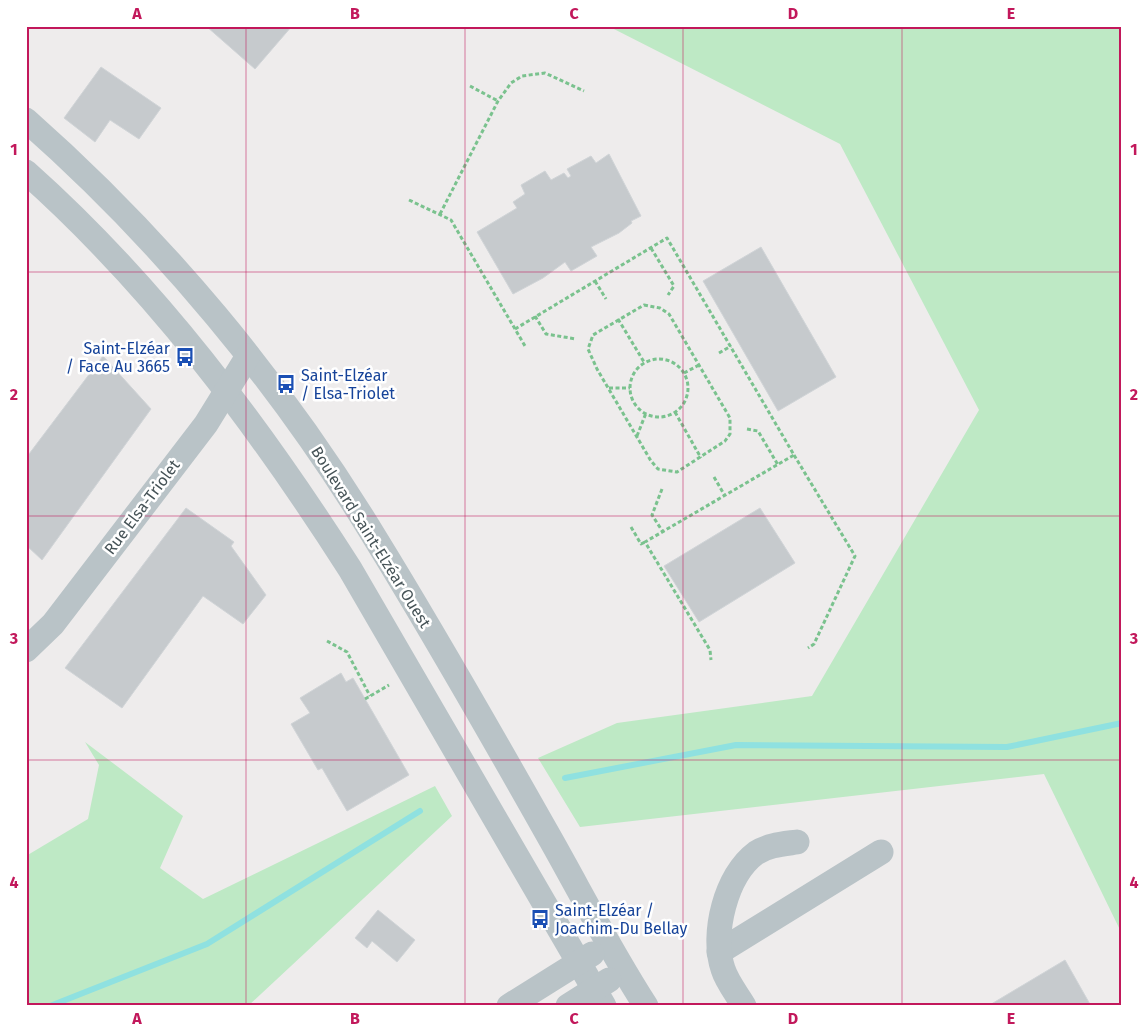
<svg xmlns="http://www.w3.org/2000/svg" width="1148" height="1032" viewBox="0 0 1148 1032" font-family="'Fira Sans',sans-serif">
<rect width="100%" height="100%" fill="#eeecec"/>
<g fill="#bee9c5">
<path d="M608,26H1122V934L1044,774L580,827L538,758L617,723L812,696L979,410L840,144Z"/>
<path d="M85,742L183,816L160,868L203,899L435,786L452,816L248,1006H26V856L88,819L99,765Z"/>
</g>
<g fill="none" stroke-linecap="round" stroke-linejoin="round">
<g stroke="#8fe1e0" stroke-width="6">
<path d="M565,778L736,745L1007,747L1122,723"/>
<path d="M50,1006L207,944L420,811"/>
</g>
</g>
<g fill="#c6cacd" stroke="#d0d4d7">
<path d="M206,26H292L255,69Z"/>
<path d="M101,67L161,108L139,139L110,120L95,142L64,118Z"/>
<path d="M609,154L641,216L631,221L632,223L619,233L591,247L597,256L571,271L565,262L543,278L513,294L477,232L517,208L513,202L525,194L521,185L545,171L551,180L564,173L568,178L571,176L567,169L591,156L596,163Z"/>
<path d="M761,247L836,377L778,411L703,281Z"/>
<path d="M103,356L151,409L42,560L26,545V458Z"/>
<path d="M186,508L234,542L231,546L266,595L243,624L203,596L122,708L65,668Z"/>
<path d="M760,508L795,563L699,622L664,566Z"/>
<path d="M341,673L346,682L353,678L409,775L347,811L322,768L318,770L291,724L310,713L300,698Z"/>
<path d="M378,910L415,940L397,962L372,941L367,948L355,938Z"/>
<path d="M1065,960L1091,1006H988Z"/>
</g>
<g fill="none" stroke-linecap="round" stroke-linejoin="round">
<g stroke="#7ac28e" stroke-width="3" stroke-dasharray="4 2.5" stroke-linecap="butt">
<path d="M470,86L498,101"/>
<path d="M409,200L451,220L525,346"/>
<path d="M440,214L498,101L511,83L522,76L545,73L584,91"/>
<path d="M651,248L674,286L668,295"/>
<path d="M595,281L606,299"/>
<path d="M644,305L660,308L669,314L730,418V434L725,441L677,472L658,469L651,461L597,369L588,349L593,335Z"/>
<path d="M535,316L546,334L576,339"/>
<path d="M618,319L644,362"/>
<path d="M515,329L667,238L794,455L645,542L710,650L711,660"/>
<path d="M719,353L731,346"/>
<circle cx="659" cy="388" r="29"/>
<path d="M684,373L699,365"/>
<path d="M609,388H630"/>
<path d="M675,412L701,458"/>
<path d="M747,429L758,431L778,465"/>
<path d="M637,436L646,413"/>
<path d="M794,455L855,556L814,644L808,648"/>
<path d="M714,477L725,496"/>
<path d="M662,489L652,515L663,532"/>
<path d="M631,527L641,544L645,542"/>
<path d="M327,641L347,652L370,696"/>
<path d="M365,699L389,685"/>
</g>
<g stroke="#b9c3c7" stroke-width="25">
<path d="M26,120C162,240 281,383 375,538C436,637 494,739 551,840C582,895 611,952 646,1006"/>
<path d="M26,172C154,286 258,425 350,569L604,1006"/>
<path d="M26,650L53,624L206,424L248,356"/>
<path d="M719,952L881,852"/>
<path d="M509,1006L592,954"/>
<path d="M568,1006L609,980"/>
<path d="M744,1006C737,994 727,982 723,969C711,934 726,875 756,853C768,845 783,844 797,842"/>
</g>
</g>
<path fill="none" stroke="#c2185b" stroke-width="1" stroke-opacity="0.55" d="M246,26V1006M465,26V1006M683,26V1006M902,26V1006M26,272H1122M26,516H1122M26,760H1122"/>
<defs>
<g id="bus-bare" transform="scale(1.5)"><path d="M-5-6H5V4H4V6H2V4H-2V6H-4V4H-5ZM-3.5-4V0h7V-4ZM-3.5 1.2v1.5H-2V1.2ZM2 1.2v1.5H3.5V1.2Z" fill="#1a4fb4" stroke="#fff" stroke-width="2.5" paint-order="stroke"/></g>
</defs>
<g fill-rule="evenodd">
<use href="#bus-bare" x="185" y="357"/>
<use href="#bus-bare" x="286" y="384"/>
<use href="#bus-bare" x="540" y="919"/>
</g>
<g text-anchor="middle" dominant-baseline="central" stroke-width="5" stroke-linejoin="round" paint-order="stroke">
<g font-size="16" fill="#164399" stroke="#fff" text-anchor="start">
<text x="170" y="348" text-anchor="end">Saint-Elzéar<tspan x="170" dy="18">/ Face Au 3665</tspan></text>
<text x="301" y="375">Saint-Elzéar<tspan x="301" dy="18">/ Elsa-Triolet</tspan></text>
<text x="555" y="910">Saint-Elzéar /<tspan x="555" dy="18">Joachim-Du Bellay</tspan></text>
</g>
<g font-size="16" fill="#465357" stroke="#fff">
<text transform="translate(142 507) rotate(-53)">Rue Elsa-Triolet</text>
<text transform="translate(371 537) rotate(58)">Boulevard Saint-Elzéar Ouest</text>
</g>
</g>
<rect width="1148" height="1032" fill="none" stroke="#ffffff" stroke-width="55"/>
<rect x="28" y="28" width="1092" height="976" fill="none" stroke="#c2185b" stroke-width="2"/>
<g font-size="16" text-anchor="middle" font-weight="bold" fill="#c2185b">
<text x="137" y="19">A</text>
<text x="355" y="19">B</text>
<text x="574" y="19">C</text>
<text x="793" y="19">D</text>
<text x="1011" y="19">E</text>
<text x="14" y="155">1</text>
<text x="1134" y="155">1</text>
<text x="14" y="400">2</text>
<text x="1134" y="400">2</text>
<text x="14" y="644">3</text>
<text x="1134" y="644">3</text>
<text x="14" y="888">4</text>
<text x="1134" y="888">4</text>
<text x="137" y="1024">A</text>
<text x="355" y="1024">B</text>
<text x="574" y="1024">C</text>
<text x="793" y="1024">D</text>
<text x="1011" y="1024">E</text>
</g>
</svg>
